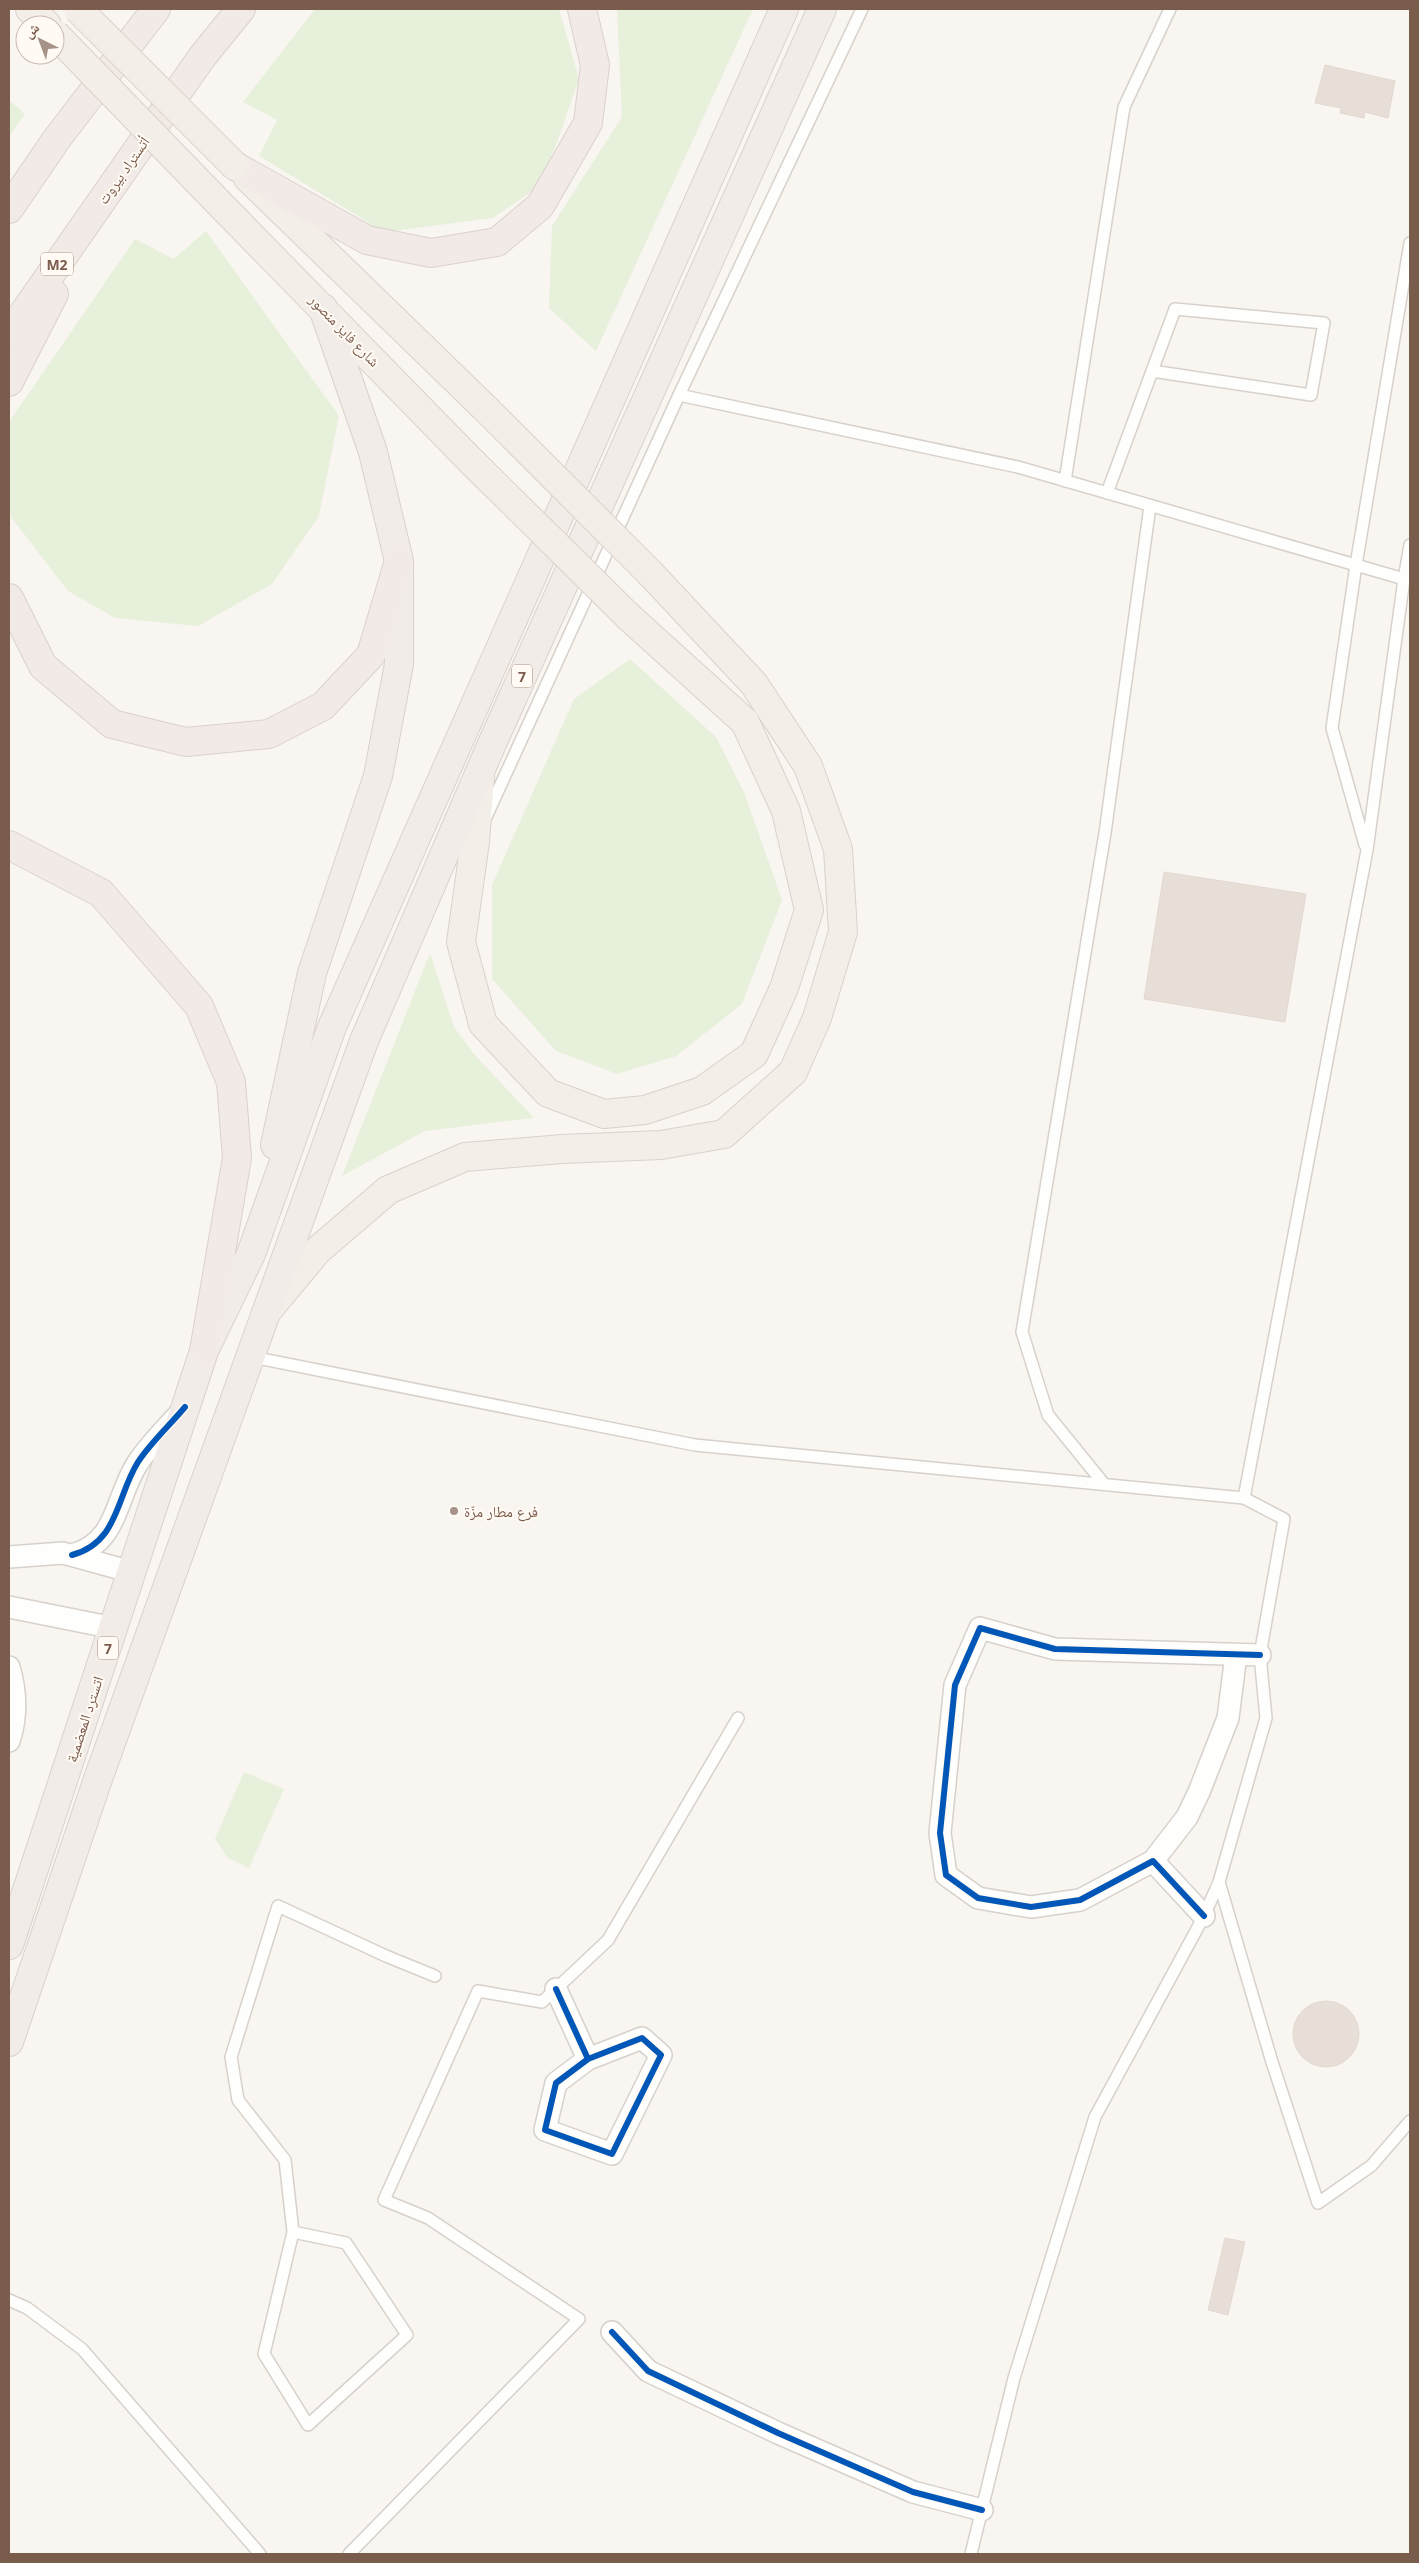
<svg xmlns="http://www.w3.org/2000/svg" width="1419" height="2563" viewBox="0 0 1419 2563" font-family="'Noto Sans','Noto Naskh Arabic',sans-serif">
<rect width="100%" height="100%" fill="#f9f5f0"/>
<g fill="#e7f0db">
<path d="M315,9H559L579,79L556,145L538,187L493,218L384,232L259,156L277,120L243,102Z"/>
<path d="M617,9H753L596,351L549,308L552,226L622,117Z"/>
<path d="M9,100L25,114L9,137Z"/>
<path d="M206,231L339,416L319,516L272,584L198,626L115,618L68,591L11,517L9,501V422L135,239L174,259Z"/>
<path d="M630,659L716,737L744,792L782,900L742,1004L676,1056L617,1074L556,1051L492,979V885L574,699Z"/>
<path d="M430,953L454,1027L473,1053L534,1118L425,1131L342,1176Z"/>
<path d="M244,1772L284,1789L249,1868L228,1858L215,1839Z"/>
</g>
<g fill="#e6ded7" stroke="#e2d8d2">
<path d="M1325,65L1395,81L1388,118L1365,112L1364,118L1340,113L1341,108L1315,103Z"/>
<path d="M1164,872L1306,894L1285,1022L1144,999Z"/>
<circle cx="1326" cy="2034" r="33"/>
<path d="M1225,2238L1245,2242L1228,2315L1208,2310Z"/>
</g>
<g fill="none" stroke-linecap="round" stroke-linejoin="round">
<g stroke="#d7d1cb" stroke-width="14">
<g id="service">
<path d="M679,395L1018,467L1404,579"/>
<path d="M1065,481L1124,107L1170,9"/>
<path d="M1107,493L1175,309L1324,323L1311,395L1152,371"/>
<path d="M486,817L679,395L862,9"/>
<path d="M1365,845L1332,728L1356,565L1410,243"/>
<path d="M252,1357L695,1445L1244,1498L1284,1519L1260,1655L1266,1718L1219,1882L1204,1916L1095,2117L1014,2378L971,2554"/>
<path d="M1104,1484L1048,1415L1022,1332L1105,833L1150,506"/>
<path d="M1244,1498L1367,850L1404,579L1410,545"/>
<path d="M1219,1882L1272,2062L1318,2203L1371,2166L1410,2121"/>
<path d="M293,2232L346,2243L407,2335L308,2425L264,2354L293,2232L285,2160L238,2100L231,2057L278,1906L386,1956L435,1976"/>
<path d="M9,2300L27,2308L82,2349L260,2554"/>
<path d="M349,2554L579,2319L428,2218L384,2200L478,1991L542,2002L608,1940L738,1718"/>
</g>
</g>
<g stroke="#d7d1cb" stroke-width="24">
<g id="minor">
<path d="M72,1555C118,1543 115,1499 137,1464C149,1445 167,1428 182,1411"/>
<path d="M9,1557L63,1553L132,1572"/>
<path d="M9,1607L114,1628"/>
<path d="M9,1667C16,1691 17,1717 9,1741"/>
<path d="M1153,1861L1187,1817L1199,1792L1228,1718L1236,1655"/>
<path d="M1204,1916L1153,1861L1080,1900L1031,1907L978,1898L946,1875L940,1833L955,1685L980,1628L1055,1649L1260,1655"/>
<path d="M556,1989L588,2059L556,2083L545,2130L612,2154L661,2055L642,2038L588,2059"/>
<path d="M612,2332L648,2371L778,2433L913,2492L982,2510"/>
</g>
</g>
<g stroke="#dad1cc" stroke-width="30">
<g id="primary">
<path d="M30,9L47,25"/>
<path d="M248,178L486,409"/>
<path d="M215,199L472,462"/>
<path d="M480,777L475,842L461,942L483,1024L548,1093L604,1114L645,1110L702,1091L754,1054L784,988L809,910L786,811L745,722L630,618"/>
<path d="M269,1309L318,1250L388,1190L465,1157L562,1149L661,1145L724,1134L793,1072L817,1018L843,932L838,849L808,766L754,684L651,574"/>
</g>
</g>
<g stroke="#dad1cc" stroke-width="30">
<g id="trunk">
<path d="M275,1145L312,973L378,776L399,664V561L373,452L323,308"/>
<path d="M9,1945L204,1351L251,1254L332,1027L784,9"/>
<path d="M9,2042L98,1779L364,1041L491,746L822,9"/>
</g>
</g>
<g stroke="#dad1cc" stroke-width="30">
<g id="motorway">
<path d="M235,166L367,240L431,253L497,242L540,206L588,123L595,65L582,9"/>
<path d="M9,209L56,140L156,9"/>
<path d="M9,334L202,57L241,9"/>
<path d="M9,382L54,294"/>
<path d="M9,598L43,666L112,724L186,742L269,734L323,706L371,655L399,561"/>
<path d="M9,845L101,893L199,1006L231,1082L237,1158L204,1351"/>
</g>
</g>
<use href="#service" stroke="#fefefd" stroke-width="11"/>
<use href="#minor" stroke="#fefefd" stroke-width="21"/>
<use href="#primary" stroke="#f3eee8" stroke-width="28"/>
<use href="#trunk" stroke="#f2ece8" stroke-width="28"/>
<use href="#motorway" stroke="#f2eae7" stroke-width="28"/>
<g stroke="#dad1cc" stroke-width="30" stroke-linecap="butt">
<g id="primary-bridge">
<path d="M78,9L235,166"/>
<path d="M55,34L215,199"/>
<path d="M486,409L651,574"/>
<path d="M472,462L630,618"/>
</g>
</g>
<use href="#primary-bridge" stroke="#f3eee8" stroke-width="28"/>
<g stroke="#fffaf3" stroke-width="9">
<g id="cycleway">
<path d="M72,1555C119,1542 116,1497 138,1462C151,1442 170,1425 185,1407"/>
<path d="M1204,1916L1153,1861L1080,1900L1031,1907L978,1898L946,1875L940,1833L955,1685L980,1628L1055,1649L1260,1655"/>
<path d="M556,1989L588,2059L556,2083L545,2130L612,2154L661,2055L642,2038L588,2059"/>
<path d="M612,2332L648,2371L778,2433L913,2492L982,2510"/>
</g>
</g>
<use href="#cycleway" stroke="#0057b8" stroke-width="6"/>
</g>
<circle fill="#a69286" stroke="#fffaf3" stroke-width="2" cx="454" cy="1511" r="5"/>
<g text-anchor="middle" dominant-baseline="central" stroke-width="4" stroke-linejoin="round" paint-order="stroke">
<g fill="#fffaf3" stroke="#a28b7f" stroke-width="1">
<rect x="41" y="252.5" width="32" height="23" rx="4"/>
<rect x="512" y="664.5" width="20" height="23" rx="4"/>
<rect x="98" y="1636.5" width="20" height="23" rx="4"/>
</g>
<g font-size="14" font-weight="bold" fill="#7a5c4d">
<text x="57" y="264">M2</text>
<text x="522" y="676">7</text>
<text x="108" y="1648">7</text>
</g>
<g font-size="15" fill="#7a5c4d" stroke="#fffaf3">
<text transform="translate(123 170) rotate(-55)">أتستراد بيروت</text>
<text transform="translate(345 330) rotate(46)">شارع فايز منصور</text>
<text transform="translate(84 1719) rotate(-72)">اتسترد المعضمية</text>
</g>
<g font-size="15" fill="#7a5c4d" stroke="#fffaf3" text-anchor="start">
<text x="464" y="1511">فرع مطار مزّة</text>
</g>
</g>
<rect width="1419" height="2563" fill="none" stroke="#7a5c4d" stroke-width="20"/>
<g transform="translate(40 40) rotate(318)"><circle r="24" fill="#fffaf3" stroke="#cabbb1"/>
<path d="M0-4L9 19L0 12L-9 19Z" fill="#a69286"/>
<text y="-8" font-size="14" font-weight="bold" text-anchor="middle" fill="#7a5c4d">ش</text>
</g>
</svg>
